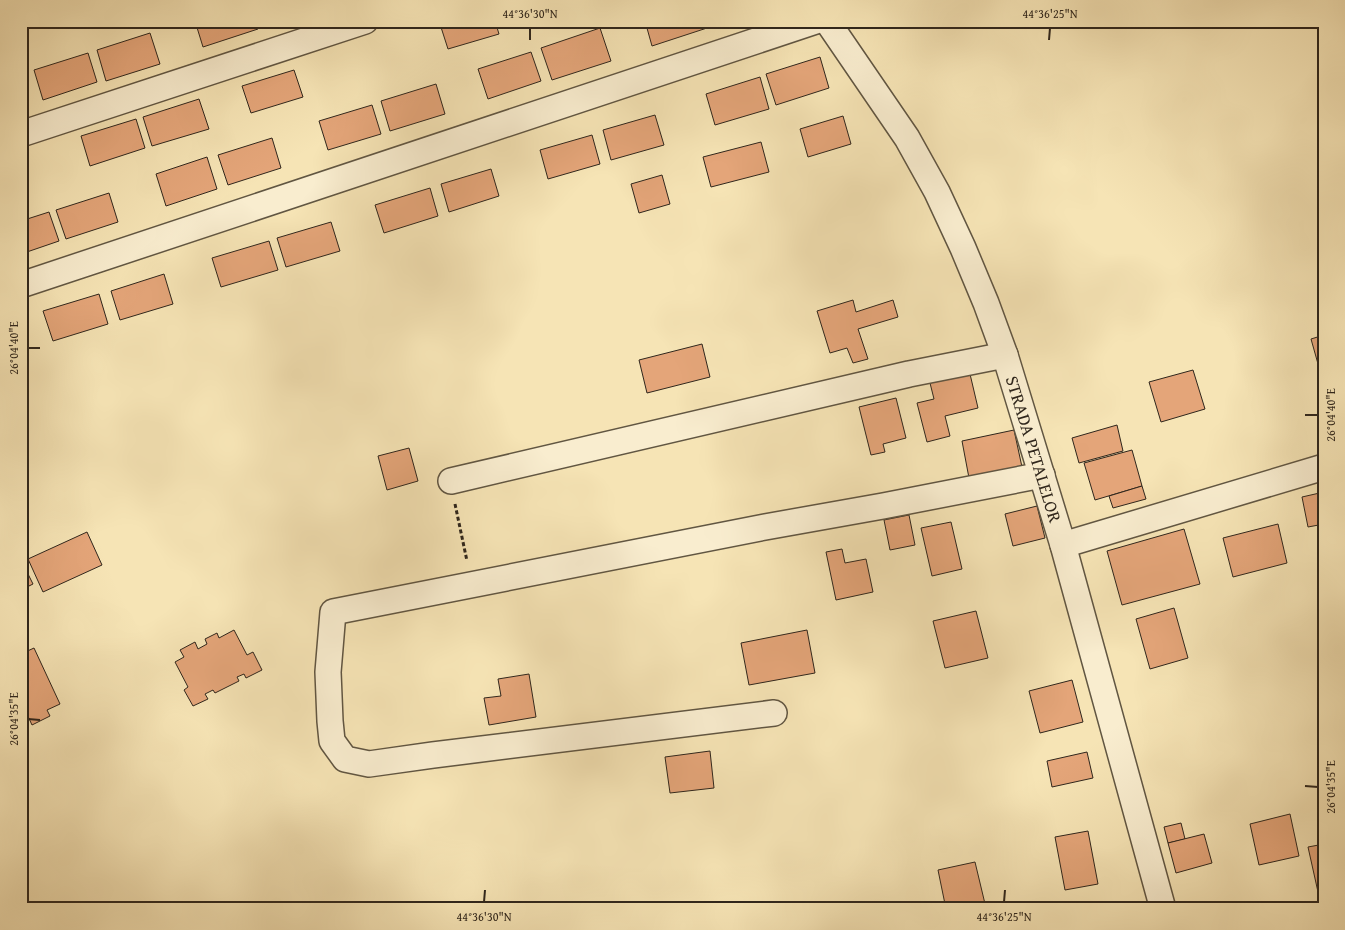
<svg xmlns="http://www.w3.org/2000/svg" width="1345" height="930" viewBox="0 0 1345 930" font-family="'Gentium Book Plus',serif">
<rect width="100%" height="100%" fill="#f6e4b5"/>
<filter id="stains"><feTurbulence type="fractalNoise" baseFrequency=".004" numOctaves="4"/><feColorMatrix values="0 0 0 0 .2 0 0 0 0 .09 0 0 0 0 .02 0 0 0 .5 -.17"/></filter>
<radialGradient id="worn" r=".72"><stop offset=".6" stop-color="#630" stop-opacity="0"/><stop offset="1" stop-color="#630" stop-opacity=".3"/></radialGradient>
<g fill="#e4a579" stroke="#2f261c">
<path d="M195,21H256L258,29L203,47Z"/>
<path d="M439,21H495L499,34L448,49Z"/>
<path d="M510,21H535L513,28Z"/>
<path d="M645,21H705L707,28L652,46Z"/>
<path d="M600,28L611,61L552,80L541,48Z"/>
<path d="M150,33L160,64L106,81L97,50Z"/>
<path d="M531,52L541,81L488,99L478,69Z"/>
<path d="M88,53L97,82L43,100L34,70Z"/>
<path d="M820,57L829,88L776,105L766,74Z"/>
<path d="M294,70L303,97L251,113L242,86Z"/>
<path d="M760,77L769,109L715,125L706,94Z"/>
<path d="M436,84L445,114L390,131L381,101Z"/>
<path d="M199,99L209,129L152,146L143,117Z"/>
<path d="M372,105L381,134L328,150L319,121Z"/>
<path d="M655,115L664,145L611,160L603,130Z"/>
<path d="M843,116L851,144L808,157L800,129Z"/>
<path d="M136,119L145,148L90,166L81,136Z"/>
<path d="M592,135L600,164L548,179L540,150Z"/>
<path d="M272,138L281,168L228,185L218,155Z"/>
<path d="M761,142L769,172L711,187L703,157Z"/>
<path d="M207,157L217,189L166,206L156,174Z"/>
<path d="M491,169L499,196L449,212L441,184Z"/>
<path d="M662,175L670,204L639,213L631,184Z"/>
<path d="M430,188L438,216L384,233L375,205Z"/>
<path d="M109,193L118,222L66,239L56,210Z"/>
<path d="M49,212L59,241L21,254V221Z"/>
<path d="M331,222L340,251L286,267L277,238Z"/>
<path d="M269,241L278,270L221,287L212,258Z"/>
<path d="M164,274L173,304L120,320L111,291Z"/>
<path d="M99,294L108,324L53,341L43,311Z"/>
<path d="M853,300L856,312L893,300L898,317L858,329L868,359L853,363L847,348L830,353L817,311Z"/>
<path d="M1324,335V370L1320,371L1311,339Z"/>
<path d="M702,344L710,377L647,393L639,360Z"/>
<path d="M1193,370L1205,409L1161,422L1149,382Z"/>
<path d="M970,374L978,408L945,416L950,436L927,442L917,403L934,399L930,383Z"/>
<path d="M896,398L906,438L883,444L885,452L871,455L859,407Z"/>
<path d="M1117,425L1123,451L1079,463L1072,438Z"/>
<path d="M1014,430L1022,467L969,478L962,441Z"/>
<path d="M409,448L418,481L387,490L378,456Z"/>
<path d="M1132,450L1142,486L1095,500L1084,463Z"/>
<path d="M1142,486L1146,499L1113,508L1109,496Z"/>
<path d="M1324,492V524L1308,527L1302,497Z"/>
<path d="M1037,506L1045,538L1013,546L1005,514Z"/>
<path d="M909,515L915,545L890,550L884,520Z"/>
<path d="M951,522L962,569L932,576L921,528Z"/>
<path d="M1278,524L1287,563L1233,577L1223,538Z"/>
<path d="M1184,529L1200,584L1122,605L1107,551Z"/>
<path d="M87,532L102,565L43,592L28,559Z"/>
<path d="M842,549L845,563L866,559L873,592L836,600L826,552Z"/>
<path d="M23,564L33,584L21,590V565Z"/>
<path d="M1174,608L1188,658L1150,669L1136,619Z"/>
<path d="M976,611L988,658L945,668L933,621Z"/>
<path d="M234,630L247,655L253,652L262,670L246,678L244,674L237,677L239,681L215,693L213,690L205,694L208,699L193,706L184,690L188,687L175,662L184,657L180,650L195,642L198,649L207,644L205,639L217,633L219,638Z"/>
<path d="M807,630L815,673L749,685L741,643Z"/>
<path d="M34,648L60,704L47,710L50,716L32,725L21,701V698L26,696L21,686V654Z"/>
<path d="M529,674L536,717L489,725L484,698L501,696L498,679Z"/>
<path d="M1072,680L1083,722L1040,733L1029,691Z"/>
<path d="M1324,692V708L1320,693Z"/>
<path d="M710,751L714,788L670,793L665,757Z"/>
<path d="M1087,752L1093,778L1052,787L1047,761Z"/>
<path d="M1290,814L1299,856L1259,865L1250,824Z"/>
<path d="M1181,823L1185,839L1168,843L1164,827Z"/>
<path d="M1088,831L1098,884L1065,890L1055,837Z"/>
<path d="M1204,834L1212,863L1176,873L1168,843Z"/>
<path d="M1324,844V891L1318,892L1308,847Z"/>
<path d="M975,862L986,908L946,909L938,870Z"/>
</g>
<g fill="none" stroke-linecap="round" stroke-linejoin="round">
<g stroke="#615642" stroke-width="28">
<g id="minor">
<path d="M827,21L907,138L937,192L963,248L986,303L1005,355L1063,545L1163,909"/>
<path d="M21,134L365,21"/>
<path d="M21,285L816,21"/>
<path d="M451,481L909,374L1005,355"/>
<path d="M1063,545L1324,467"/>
<path d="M774,713L433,755L369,764L345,759L332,741L330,721L328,672L333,612L765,527L883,506L1042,475"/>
</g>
</g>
<path stroke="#2f261c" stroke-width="3" stroke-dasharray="4 2.5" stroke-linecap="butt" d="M455,504L467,561"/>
<use href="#minor" stroke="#f9edcf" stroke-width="25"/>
</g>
<path fill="none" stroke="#2f261c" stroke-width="2" d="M530,40V28M1049,40L1050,28M28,348H40M1305,415H1318M28,719L40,720M1305,786L1318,787M484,902L485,890M1004,902L1005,890"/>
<g text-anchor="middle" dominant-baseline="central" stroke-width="4" stroke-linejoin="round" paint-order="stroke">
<g font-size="18" fill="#2f261c" stroke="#f9edcf">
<text transform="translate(1034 449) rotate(73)">STRADA PETALELOR</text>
</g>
</g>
<rect width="1345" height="930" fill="none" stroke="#f6e4b5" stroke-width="55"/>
<rect x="28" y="28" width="1290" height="874" fill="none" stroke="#2f261c" stroke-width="2"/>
<g font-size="12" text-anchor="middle" fill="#2f261c">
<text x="530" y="18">44°36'30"N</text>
<text x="1050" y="18">44°36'25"N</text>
<text transform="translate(14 348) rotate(-90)" y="4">26°04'40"E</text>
<text transform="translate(1331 415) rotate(-90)" y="4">26°04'40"E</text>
<text transform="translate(14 719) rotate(-90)" y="4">26°04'35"E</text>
<text transform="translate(1331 787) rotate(-90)" y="4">26°04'35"E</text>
<text x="484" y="921">44°36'30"N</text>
<text x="1004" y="921">44°36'25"N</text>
</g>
<rect width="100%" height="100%" filter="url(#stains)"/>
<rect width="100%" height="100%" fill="url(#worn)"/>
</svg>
